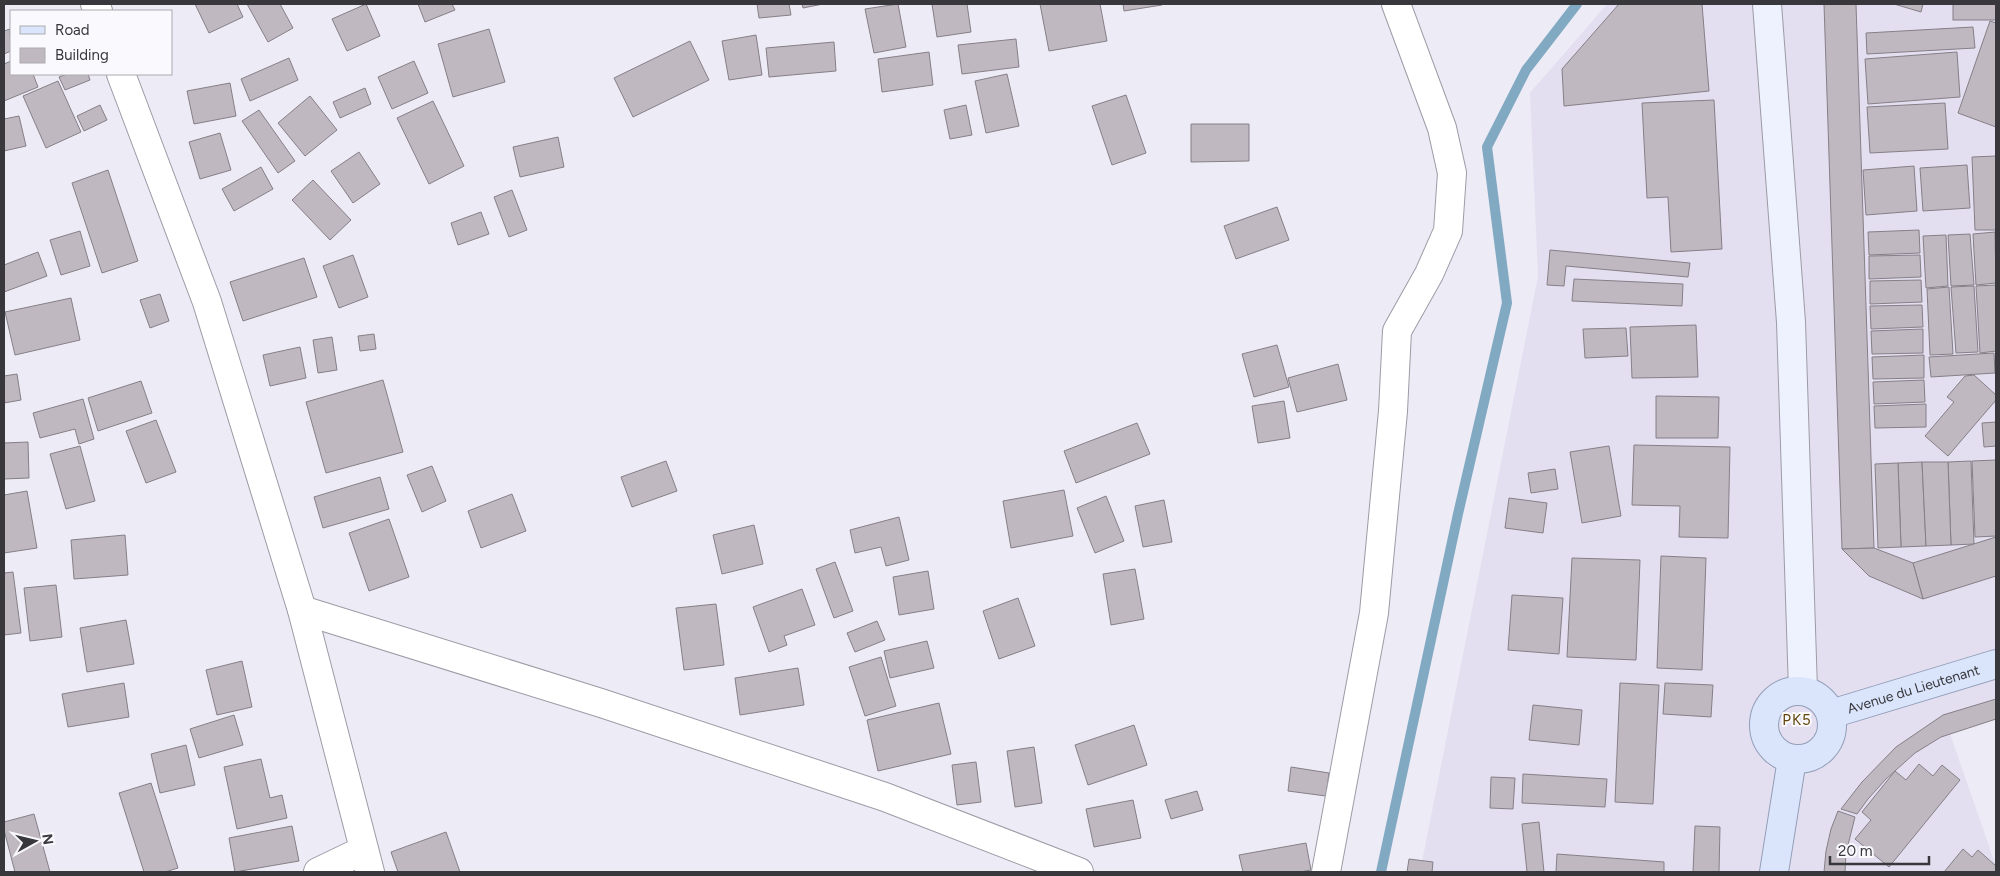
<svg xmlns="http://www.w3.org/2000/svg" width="2000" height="876" viewBox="0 0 2000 876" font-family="Figtree,sans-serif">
<rect width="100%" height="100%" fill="#edebf6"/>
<path fill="#e3dff0" d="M1607,4H1996V710L1948,728L1996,866V872H1420L1538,276L1530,93Z"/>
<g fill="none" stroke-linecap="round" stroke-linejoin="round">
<path stroke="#81a9c2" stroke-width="10" d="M1381,872L1458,514L1507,303L1487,147L1526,70L1577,4"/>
</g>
<g fill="#c0b8c0" stroke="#867f87">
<path d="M195,4H237L243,17L209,33Z"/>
<path d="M247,4H280L293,28L268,42Z"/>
<path d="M366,4L380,36L347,51L332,19Z"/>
<path d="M418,4H452L455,10L425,22Z"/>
<path d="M757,4H789L791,15L759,18Z"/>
<path d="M802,4H823L803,8Z"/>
<path d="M898,4L906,47L874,53L865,9Z"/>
<path d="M932,4H967L971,32L937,37Z"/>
<path d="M1040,4H1100L1107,41L1049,51Z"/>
<path d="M1123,4H1162V5L1124,11Z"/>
<path d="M1619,4H1702L1709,91L1564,106L1562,69Z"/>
<path d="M1824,4H1856L1874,548L1842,549Z"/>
<path d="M1894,4H1923L1921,12Z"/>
<rect x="1953" y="4" width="43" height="16"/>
<path d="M1990,21L1996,23V127L1958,113Z"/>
<path d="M1973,27L1975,48L1867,54L1866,33Z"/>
<path d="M10,29L11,51L4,54V31Z"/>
<path d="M489,29L505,82L453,97L438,44Z"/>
<path d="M756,35L762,75L729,80L722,41Z"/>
<path d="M1016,39L1019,67L962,74L958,45Z"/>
<path d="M690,41L709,80L633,117L614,78Z"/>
<path d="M834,42L836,71L769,77L766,48Z"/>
<path d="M929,52L933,85L882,92L878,59Z"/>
<path d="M1957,52L1960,97L1868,104L1865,59Z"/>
<path d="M289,58L298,80L250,101L241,79Z"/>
<path d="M11,61V74H33L38,87L4,101V64Z"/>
<path d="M414,61L428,93L392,109L378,77Z"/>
<path d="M67,74H88L90,80L65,90L59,77Z"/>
<path d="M1007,74L1019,126L986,133L975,81Z"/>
<path d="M58,81L81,132L46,148L23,96Z"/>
<path d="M230,83L236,116L194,124L187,91Z"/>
<path d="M365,88L371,104L340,118L333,102Z"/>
<path d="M1126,95L1146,153L1112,165L1092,106Z"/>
<path d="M310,96L337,130L305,156L278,123Z"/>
<path d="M1714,100L1722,249L1671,252L1668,197L1647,198L1642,103Z"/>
<path d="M433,101L464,166L429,184L397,118Z"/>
<path d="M1945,103L1948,149L1870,153L1867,107Z"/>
<path d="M100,105L107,120L84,131L77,116Z"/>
<path d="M966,105L972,135L950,139L944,110Z"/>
<path d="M259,110L295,161L278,173L242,121Z"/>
<path d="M19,116L26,146L4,151V119Z"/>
<path d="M1191,124H1249V161L1191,162Z"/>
<path d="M220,133L231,170L200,179L189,142Z"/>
<path d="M558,137L564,167L520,177L513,147Z"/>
<path d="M359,152L380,184L353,203L331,171Z"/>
<path d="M1996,156V230H1975L1972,157Z"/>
<path d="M1967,165L1970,208L1923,211L1920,168Z"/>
<path d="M1914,166L1917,211L1866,215L1863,170Z"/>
<path d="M261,167L273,189L234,211L222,189Z"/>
<path d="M108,170L138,261L102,273L72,183Z"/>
<path d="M313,180L351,220L330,240L292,200Z"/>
<path d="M512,190L527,230L509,237L494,197Z"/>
<path d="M1277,207L1289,240L1236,259L1224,226Z"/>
<path d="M481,212L489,234L458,245L451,223Z"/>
<path d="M1919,230L1920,253L1869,255L1868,232Z"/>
<path d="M80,231L90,266L61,275L50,240Z"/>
<path d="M1995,232L1996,283L1976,285L1973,234Z"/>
<path d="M1970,234L1974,285L1951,286L1948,235Z"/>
<path d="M1946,235L1948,286L1926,288L1923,236Z"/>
<path d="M1550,250L1690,263L1688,277L1566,266L1564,286L1547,285Z"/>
<path d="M38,252L47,276L4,292V265Z"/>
<path d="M353,255L368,297L339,308L323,266Z"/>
<path d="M1920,255L1921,277L1869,279V256Z"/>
<path d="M304,258L317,297L243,321L230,282Z"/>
<path d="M1574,279L1683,284L1682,306L1572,301Z"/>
<path d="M1921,280L1922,302L1870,304V281Z"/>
<path d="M1996,285V351L1980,353L1976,286Z"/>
<path d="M1974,286L1978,352L1956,353L1951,287Z"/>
<path d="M1949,287L1953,354L1930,355L1927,289Z"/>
<path d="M160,294L169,321L150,328L140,300Z"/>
<path d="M71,298L80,340L15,355L5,312Z"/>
<path d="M1922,305L1923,327L1871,329L1870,306Z"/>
<path d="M1696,325L1698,377L1632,378L1630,327Z"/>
<path d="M1626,328L1628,356L1585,358L1583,329Z"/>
<path d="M1923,329V353L1872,354L1871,331Z"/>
<path d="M374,334L376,349L360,351L358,336Z"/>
<path d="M332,337L337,370L318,373L313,340Z"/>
<path d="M1277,345L1289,387L1254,397L1242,354Z"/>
<path d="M300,347L306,378L270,386L263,355Z"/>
<path d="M1994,353L1995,373L1931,377L1929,357Z"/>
<path d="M1924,355V378L1873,379L1872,357Z"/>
<path d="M1338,364L1347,400L1297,412L1288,378Z"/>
<path d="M17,374L21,400L4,403V376Z"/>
<path d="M1974,375L1996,395V400L1948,456L1925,436L1954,402L1947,397L1965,376Z"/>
<path d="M383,380L403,452L326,473L306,402Z"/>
<path d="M1924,380L1925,402L1874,404L1873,382Z"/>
<path d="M141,381L152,413L98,431L88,398Z"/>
<path d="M1656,396L1719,397L1718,438H1656Z"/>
<path d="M83,399L94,439L79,444L75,429L40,438L33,413Z"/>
<path d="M1284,401L1290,438L1258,443L1252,406Z"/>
<path d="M1926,404V427L1875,428L1874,406Z"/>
<path d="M156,420L176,472L146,483L126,431Z"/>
<path d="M1996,422V446L1984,447L1982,423Z"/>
<path d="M1137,423L1150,454L1076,483L1064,451Z"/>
<path d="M28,442L29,478L4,479V443Z"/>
<path d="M1634,445L1730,447L1728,538L1679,537L1680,506L1632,505Z"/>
<path d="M80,446L95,501L66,509L50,454Z"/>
<path d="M1609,446L1621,516L1582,523L1570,452Z"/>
<path d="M1996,460V536L1975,537L1972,461Z"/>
<path d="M666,461L677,491L632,507L621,477Z"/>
<path d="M1971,461L1974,544L1951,545L1948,462Z"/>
<path d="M1922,462L1926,546L1901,547L1898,463Z"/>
<path d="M1922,462H1948L1951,545L1926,546Z"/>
<path d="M1898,463L1901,547L1878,548L1875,464Z"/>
<path d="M432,466L446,501L422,512L407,475Z"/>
<path d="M1555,469L1558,489L1531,493L1528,473Z"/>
<path d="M380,477L389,509L323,528L314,497Z"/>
<path d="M1064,490L1073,536L1011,548L1003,501Z"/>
<path d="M27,491L37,548L4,553V495Z"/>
<path d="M512,494L526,531L481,548L468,511Z"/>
<path d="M1106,496L1124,541L1095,553L1077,508Z"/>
<path d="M1509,498L1547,503L1543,533L1505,528Z"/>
<path d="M1164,500L1172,542L1143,547L1135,506Z"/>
<path d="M899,517L909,560L886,566L881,547L855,553L850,530Z"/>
<path d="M389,519L409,577L369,591L349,533Z"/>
<path d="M754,525L763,564L722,574L713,535Z"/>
<path d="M125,535L128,575L74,579L71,540Z"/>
<path d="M1996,537V576L1923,599L1913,563Z"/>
<path d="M1874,548L1913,563L1923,599L1869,576L1842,549Z"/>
<path d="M1661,556L1706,558L1702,670L1657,668Z"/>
<path d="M1572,558L1640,560L1636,660L1567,657Z"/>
<path d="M835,562L853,611L834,618L816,569Z"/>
<path d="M1135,569L1144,619L1111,625L1103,574Z"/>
<path d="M928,571L934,609L899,615L893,577Z"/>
<path d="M13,572L21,633L4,635V573Z"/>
<path d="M56,585L62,637L30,641L24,588Z"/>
<path d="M802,589L815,625L784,636L787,645L769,652L753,607Z"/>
<path d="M1512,595L1563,598L1559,654L1508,650Z"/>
<path d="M1018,598L1035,646L999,659L983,611Z"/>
<path d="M716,604L724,665L684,670L676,608Z"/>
<path d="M126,620L134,664L87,672L80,628Z"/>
<path d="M877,621L885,640L855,652L847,633Z"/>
<path d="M927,641L934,668L890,678L884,651Z"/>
<path d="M881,657L896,706L865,716L849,667Z"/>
<path d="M242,661L252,707L217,715L206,670Z"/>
<path d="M798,668L804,705L740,715L735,678Z"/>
<path d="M124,683L129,717L68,727L62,694Z"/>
<path d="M1620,683L1659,685L1653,804L1615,802Z"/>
<path d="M1665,683L1713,685L1711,717L1663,714Z"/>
<path d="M1996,699V719L1941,737L1915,753L1886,779L1868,799L1857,814L1841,809L1862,782L1896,747L1943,715Z"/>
<path d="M939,703L951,754L878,771L867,720Z"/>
<path d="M1533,705L1582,710L1579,745L1529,740Z"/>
<path d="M234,715L243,745L199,758L190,729Z"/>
<path d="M1134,725L1147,765L1088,785L1075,745Z"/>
<path d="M186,745L195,785L160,793L151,754Z"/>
<path d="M1034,747L1042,803L1015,807L1007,751Z"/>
<path d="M261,759L270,798L282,795L287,818L237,829L224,767Z"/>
<path d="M976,762L981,802L957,805L952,765Z"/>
<path d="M1919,764L1933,776L1942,765L1960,780L1889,867L1855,839L1871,820L1862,812L1895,771L1906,780Z"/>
<path d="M1291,767L1329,773L1326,796L1288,791Z"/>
<path d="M1523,774L1607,779L1605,807L1522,803Z"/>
<path d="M1491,777L1515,778L1513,809L1490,808Z"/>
<path d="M151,783L178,868L165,872H144L119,793Z"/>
<path d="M1197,791L1203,810L1171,819L1165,800Z"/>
<path d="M1133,800L1141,838L1094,847L1086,809Z"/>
<path d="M1838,811L1855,817L1846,853L1845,872H1824L1826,851L1831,829Z"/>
<path d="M34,814L50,872H15L4,830V822Z"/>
<path d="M1539,822L1544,872H1527L1522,824Z"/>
<path d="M292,826L299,861L235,872L229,838Z"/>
<path d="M1695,826L1720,827L1719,872H1693Z"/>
<path d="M446,832L460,872H398L391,852Z"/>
<path d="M1306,843L1311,870L1300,872H1243L1239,855Z"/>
<path d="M1963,849L1972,857L1978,850L1996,866V872H1944Z"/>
<path d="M1557,854L1664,862V872H1556Z"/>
<path d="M1409,859L1433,862L1432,872H1407Z"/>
</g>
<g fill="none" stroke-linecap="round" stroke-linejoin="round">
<g stroke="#9d9ba5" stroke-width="30">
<g id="street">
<path d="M95,4L98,11"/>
<path d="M121,74L207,302L302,610L370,872"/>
<path d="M302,610L601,703L885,797L1079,872"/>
<path d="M318,872L364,850"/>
<path d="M1326,872L1374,613L1393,411L1397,331L1429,274L1448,231L1452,173L1442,128L1396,4"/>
</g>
</g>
<g stroke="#9d9ba5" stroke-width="30">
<path id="secondary" d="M1767,4L1791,322L1803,690"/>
</g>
<g stroke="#929db7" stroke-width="30">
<g id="primary">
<circle cx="1798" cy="725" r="34"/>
<path id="s1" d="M1831,714L1996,664"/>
<path d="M1774,872L1792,759"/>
</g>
</g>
<use href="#street" stroke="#fff" stroke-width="28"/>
<use href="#secondary" stroke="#edf2fe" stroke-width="28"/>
<use href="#primary" stroke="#dae5fc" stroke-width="28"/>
</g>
<g text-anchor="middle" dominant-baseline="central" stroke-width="4" stroke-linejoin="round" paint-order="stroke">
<g font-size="14" fill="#38373b" stroke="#faf9fe">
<text stroke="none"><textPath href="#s1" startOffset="86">Avenue du Lieutenant</textPath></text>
</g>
<g font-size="15" letter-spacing="1" fill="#614509" stroke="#faf9fe">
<text x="1797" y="720">PK5</text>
</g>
</g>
<rect width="2000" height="876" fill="none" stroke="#38373b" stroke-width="10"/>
<rect x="10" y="10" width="162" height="65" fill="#faf9fe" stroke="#acabb0"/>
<rect x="20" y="26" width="25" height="8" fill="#dae5fc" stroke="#acabb0"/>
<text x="55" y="35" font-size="15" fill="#38373b">Road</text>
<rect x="20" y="48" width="25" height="15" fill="#c0b8c0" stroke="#acabb0"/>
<text x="55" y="60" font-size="15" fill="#38373b">Building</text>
<g transform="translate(35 841) rotate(82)" stroke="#faf9fe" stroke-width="4" paint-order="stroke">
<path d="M0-4L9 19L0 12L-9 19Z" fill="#38373b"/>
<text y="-8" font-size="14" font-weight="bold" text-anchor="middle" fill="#38373b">N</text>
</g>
<path d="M1830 856v8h99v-8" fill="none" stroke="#38373b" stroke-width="2.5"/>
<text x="1838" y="856" font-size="15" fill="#38373b" stroke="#faf9fe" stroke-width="4" paint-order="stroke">20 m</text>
</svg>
